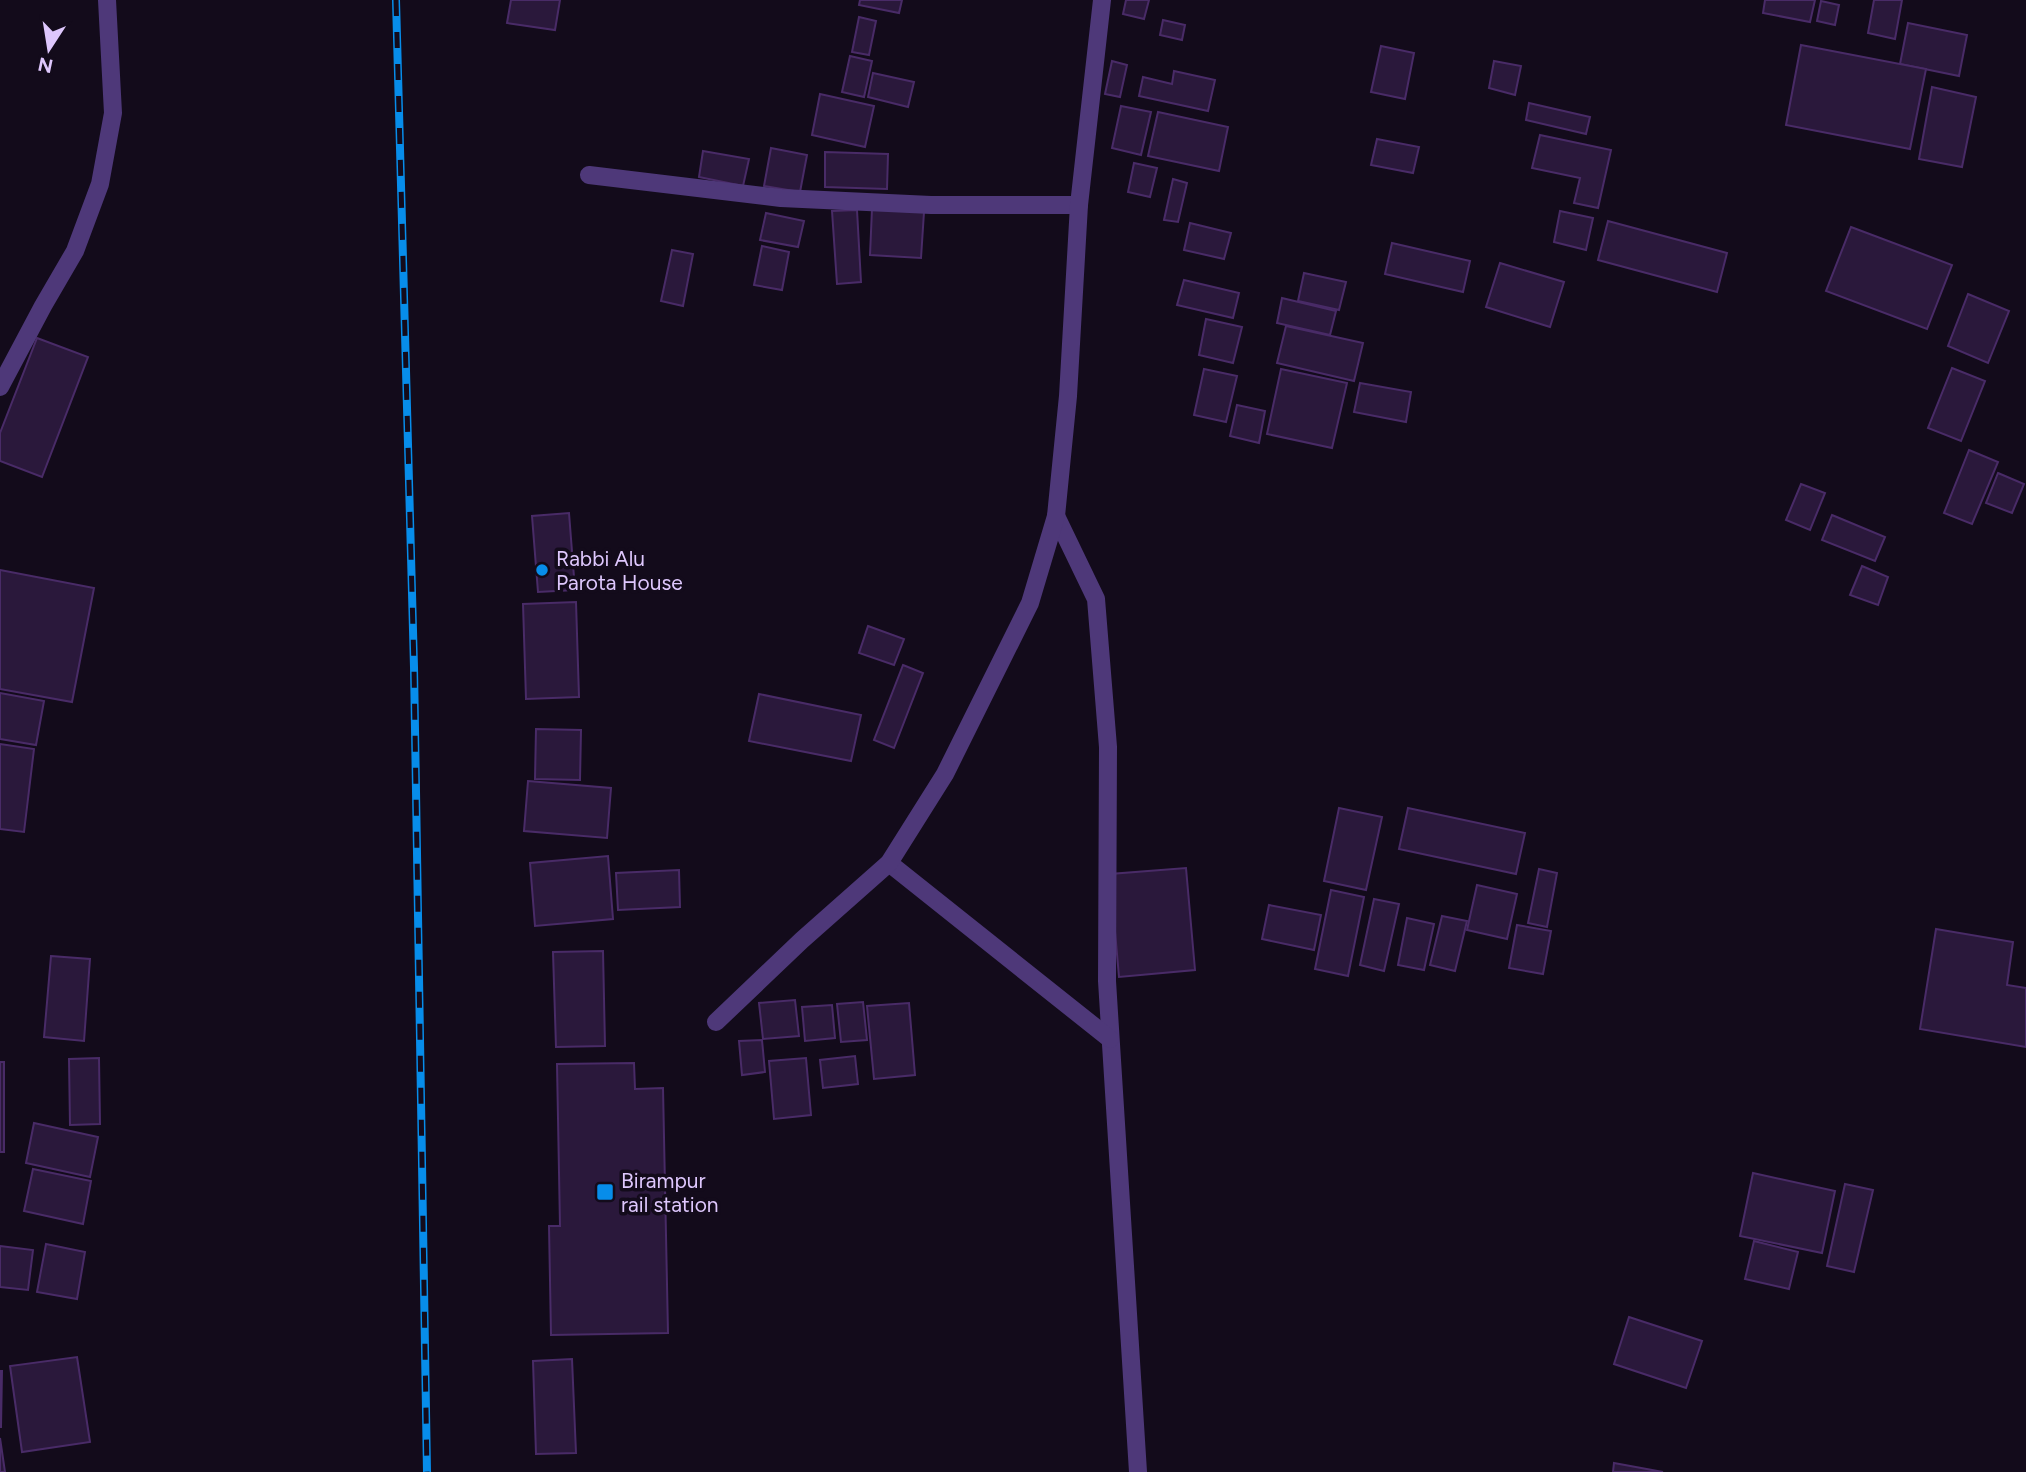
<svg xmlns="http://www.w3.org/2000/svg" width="2026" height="1472" viewBox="0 0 2026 1472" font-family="Figtree,sans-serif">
<rect width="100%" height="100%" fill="#130b1b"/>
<g fill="#2a183b" stroke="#492b67" stroke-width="2">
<path d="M511,0H560L555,30L507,23Z"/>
<path d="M860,0H902L899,13L859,5Z"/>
<path d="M1126,0H1149L1144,19L1123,14Z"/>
<path d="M1765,0H1815L1810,22L1763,13Z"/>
<path d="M1874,0H1902L1895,39L1868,33Z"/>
<path d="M1821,1L1839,5L1835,25L1817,21Z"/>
<path d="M859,17L876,21L869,55L852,52Z"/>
<path d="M1163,20L1185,25L1182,40L1160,35Z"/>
<path d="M1908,23L1967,35L1959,76L1900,64Z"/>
<path d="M1801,45L1926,69L1910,149L1786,125Z"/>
<path d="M1381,46L1414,53L1405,99L1371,92Z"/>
<path d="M850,56L872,61L864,97L842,92Z"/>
<path d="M1112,61L1127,65L1120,97L1105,94Z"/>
<path d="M1494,61L1521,66L1515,95L1489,88Z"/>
<path d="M1174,71L1215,80L1208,111L1139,96L1143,77L1172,84Z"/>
<path d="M873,73L914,82L908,107L868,97Z"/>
<path d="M1932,87L1976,97L1962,167L1919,159Z"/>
<path d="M820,94L874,106L865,147L812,135Z"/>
<path d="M1529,103L1590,117L1586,134L1526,120Z"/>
<path d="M1121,106L1151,112L1141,155L1112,148Z"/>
<path d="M1158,112L1228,127L1219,171L1148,156Z"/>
<path d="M1540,135L1611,150L1598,208L1574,203L1580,178L1532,168Z"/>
<path d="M1377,139L1419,147L1413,173L1371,165Z"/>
<path d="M771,148L807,155L800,192L764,186Z"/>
<path d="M703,151L749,159L743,186L699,177Z"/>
<path d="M825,152L888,154L887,189L825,187Z"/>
<path d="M1134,163L1157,168L1150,197L1128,192Z"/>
<path d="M1173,179L1187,183L1178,222L1164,220Z"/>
<path d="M872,209L924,212L921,258L870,255Z"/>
<path d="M857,210L861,282L837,284L832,211Z"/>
<path d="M1560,211L1593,218L1586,250L1554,242Z"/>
<path d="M766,213L804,221L798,247L760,240Z"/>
<path d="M1608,221L1727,253L1717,292L1598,260Z"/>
<path d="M1190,223L1231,233L1224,259L1184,250Z"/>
<path d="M1851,227L1952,265L1927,329L1826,291Z"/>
<path d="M1392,243L1470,261L1463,292L1385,274Z"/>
<path d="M762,246L789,252L782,290L754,285Z"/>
<path d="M672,250L693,254L683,306L661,301Z"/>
<path d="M1500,263L1564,282L1550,327L1486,307Z"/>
<path d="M1304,273L1346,282L1339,310L1298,301Z"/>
<path d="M1184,280L1239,293L1233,318L1177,305Z"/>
<path d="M1968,294L2009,311L1988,363L1948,346Z"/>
<path d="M1282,298L1336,311L1330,335L1277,323Z"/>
<path d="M1206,319L1242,327L1233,363L1199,355Z"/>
<path d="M1286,326L1363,343L1354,381L1277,363Z"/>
<path d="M37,338L88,357L42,477L0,461V433Z"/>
<path d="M1952,368L1985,381L1961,441L1928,428Z"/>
<path d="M1204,369L1237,376L1226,422L1194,415Z"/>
<path d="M1281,369L1347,383L1332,448L1267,434Z"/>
<path d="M1360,383L1411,392L1406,422L1354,412Z"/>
<path d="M1237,405L1265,411L1259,443L1230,436Z"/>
<path d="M1969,450L1998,462L1972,524L1944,513Z"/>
<path d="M1998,473L2024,484L2012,513L1986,503Z"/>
<path d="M1801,484L1825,493L1810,530L1786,520Z"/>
<path d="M569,513L575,590L538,592L532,516Z"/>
<path d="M1832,515L1885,537L1875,561L1822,540Z"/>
<path d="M1862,566L1888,577L1878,605L1850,595Z"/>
<path d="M0,570L94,588L72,702L0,689Z"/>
<path d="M576,602L579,697L526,699L523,604Z"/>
<path d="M868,626L904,639L894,665L859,653Z"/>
<path d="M903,665L923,673L894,748L874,740Z"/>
<path d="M0,693L44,701L36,745L0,739Z"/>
<path d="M759,694L861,715L851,761L749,741Z"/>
<path d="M536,729L581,730L580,780L535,779Z"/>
<path d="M0,744L34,749L24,832L0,829Z"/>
<path d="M528,781L611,788L607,838L524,831Z"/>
<path d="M1339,808L1382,817L1366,890L1324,881Z"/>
<path d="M1408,808L1525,833L1516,874L1399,849Z"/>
<path d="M608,856L613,919L535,926L530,863Z"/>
<path d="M1186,868L1195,970L1119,977L1110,874Z"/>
<path d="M1539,869L1557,873L1547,927L1528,923Z"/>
<path d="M679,870L680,907L618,910L616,873Z"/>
<path d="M1477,885L1517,894L1507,939L1467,930Z"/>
<path d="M1331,890L1364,897L1348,976L1315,969Z"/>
<path d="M1374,899L1399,904L1384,971L1360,965Z"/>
<path d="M1269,905L1321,915L1314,950L1262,939Z"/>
<path d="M1442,916L1467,921L1455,971L1430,965Z"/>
<path d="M1407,918L1434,924L1424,970L1398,965Z"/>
<path d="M1517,925L1551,931L1543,974L1509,968Z"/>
<path d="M1936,929L2013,942L2007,985L2026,988V1047L1920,1029Z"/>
<path d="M603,951L605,1046L556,1047L553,952Z"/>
<path d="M51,956L90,959L84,1041L44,1037Z"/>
<path d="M795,1000L799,1036L763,1039L759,1003Z"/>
<path d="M863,1002L867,1040L841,1042L837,1004Z"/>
<path d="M909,1003L915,1075L874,1079L867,1006Z"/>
<path d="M832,1005L835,1038L805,1041L802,1007Z"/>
<path d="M762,1040L765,1072L742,1075L739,1041Z"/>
<path d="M855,1056L858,1084L823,1088L820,1060Z"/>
<path d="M99,1058L100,1124L70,1125L69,1059Z"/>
<path d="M806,1058L811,1115L774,1119L769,1061Z"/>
<rect x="0" y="1062" width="4" height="90"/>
<path d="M634,1063L635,1089L663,1088L668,1333L551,1335L549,1226H560L557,1064Z"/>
<path d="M34,1123L98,1137L90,1177L26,1163Z"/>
<path d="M33,1169L91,1181L83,1224L24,1211Z"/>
<path d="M1753,1173L1835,1191L1822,1253L1740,1236Z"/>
<path d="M1845,1184L1873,1190L1854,1272L1827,1266Z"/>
<path d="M1754,1241L1798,1252L1789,1289L1745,1279Z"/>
<path d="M46,1244L85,1252L77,1299L37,1292Z"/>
<path d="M0,1246L33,1250L28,1290L0,1287Z"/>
<path d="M1629,1317L1702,1341L1686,1388L1614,1364Z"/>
<path d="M77,1357L90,1442L22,1452L10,1366Z"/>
<path d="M572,1359L576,1453L536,1454L533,1361Z"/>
<path d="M0,1371H2L1,1427H0Z"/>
<path d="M0,1438L5,1472H0Z"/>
<path d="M1614,1463L1663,1472H1613Z"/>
</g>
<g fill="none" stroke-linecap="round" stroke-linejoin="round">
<g stroke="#4e3879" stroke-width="18">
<path d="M589,175L781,198L931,205H1079"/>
<path d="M1056,516L1096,599L1108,747L1107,981L1138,1472"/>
<path d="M889,863L1110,1039"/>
<path d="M716,1022L802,940L889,863L945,774L1030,603L1056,516L1068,396L1079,205L1102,0"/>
</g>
<path stroke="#4e3879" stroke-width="18" d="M0,387L43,306L75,251L100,184L113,113L107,0"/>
<g stroke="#078dea" stroke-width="8">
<path id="rail" d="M396,0L414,667L427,1472"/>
</g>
<use href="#rail" stroke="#130b1b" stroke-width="5" stroke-dasharray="16" stroke-linecap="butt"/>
</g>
<g fill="#078dea" stroke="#130b1b" stroke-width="2.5">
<circle cx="542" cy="570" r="7"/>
<rect x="596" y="1183" width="18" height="18" rx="3.5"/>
</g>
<g text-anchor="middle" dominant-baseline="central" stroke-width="7" stroke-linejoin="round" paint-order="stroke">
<g font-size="21" fill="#dec7fd" stroke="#130b1b" text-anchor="start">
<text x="556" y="558">Rabbi Alu<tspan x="556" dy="24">Parota House</tspan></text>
<text x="621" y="1180">Birampur<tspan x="621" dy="24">rail station</tspan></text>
</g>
</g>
<g transform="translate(49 49) rotate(192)" stroke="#130b1b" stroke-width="5" paint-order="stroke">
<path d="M0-5L12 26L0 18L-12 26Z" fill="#dec7fd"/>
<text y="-10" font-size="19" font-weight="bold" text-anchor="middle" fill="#dec7fd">N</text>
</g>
</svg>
